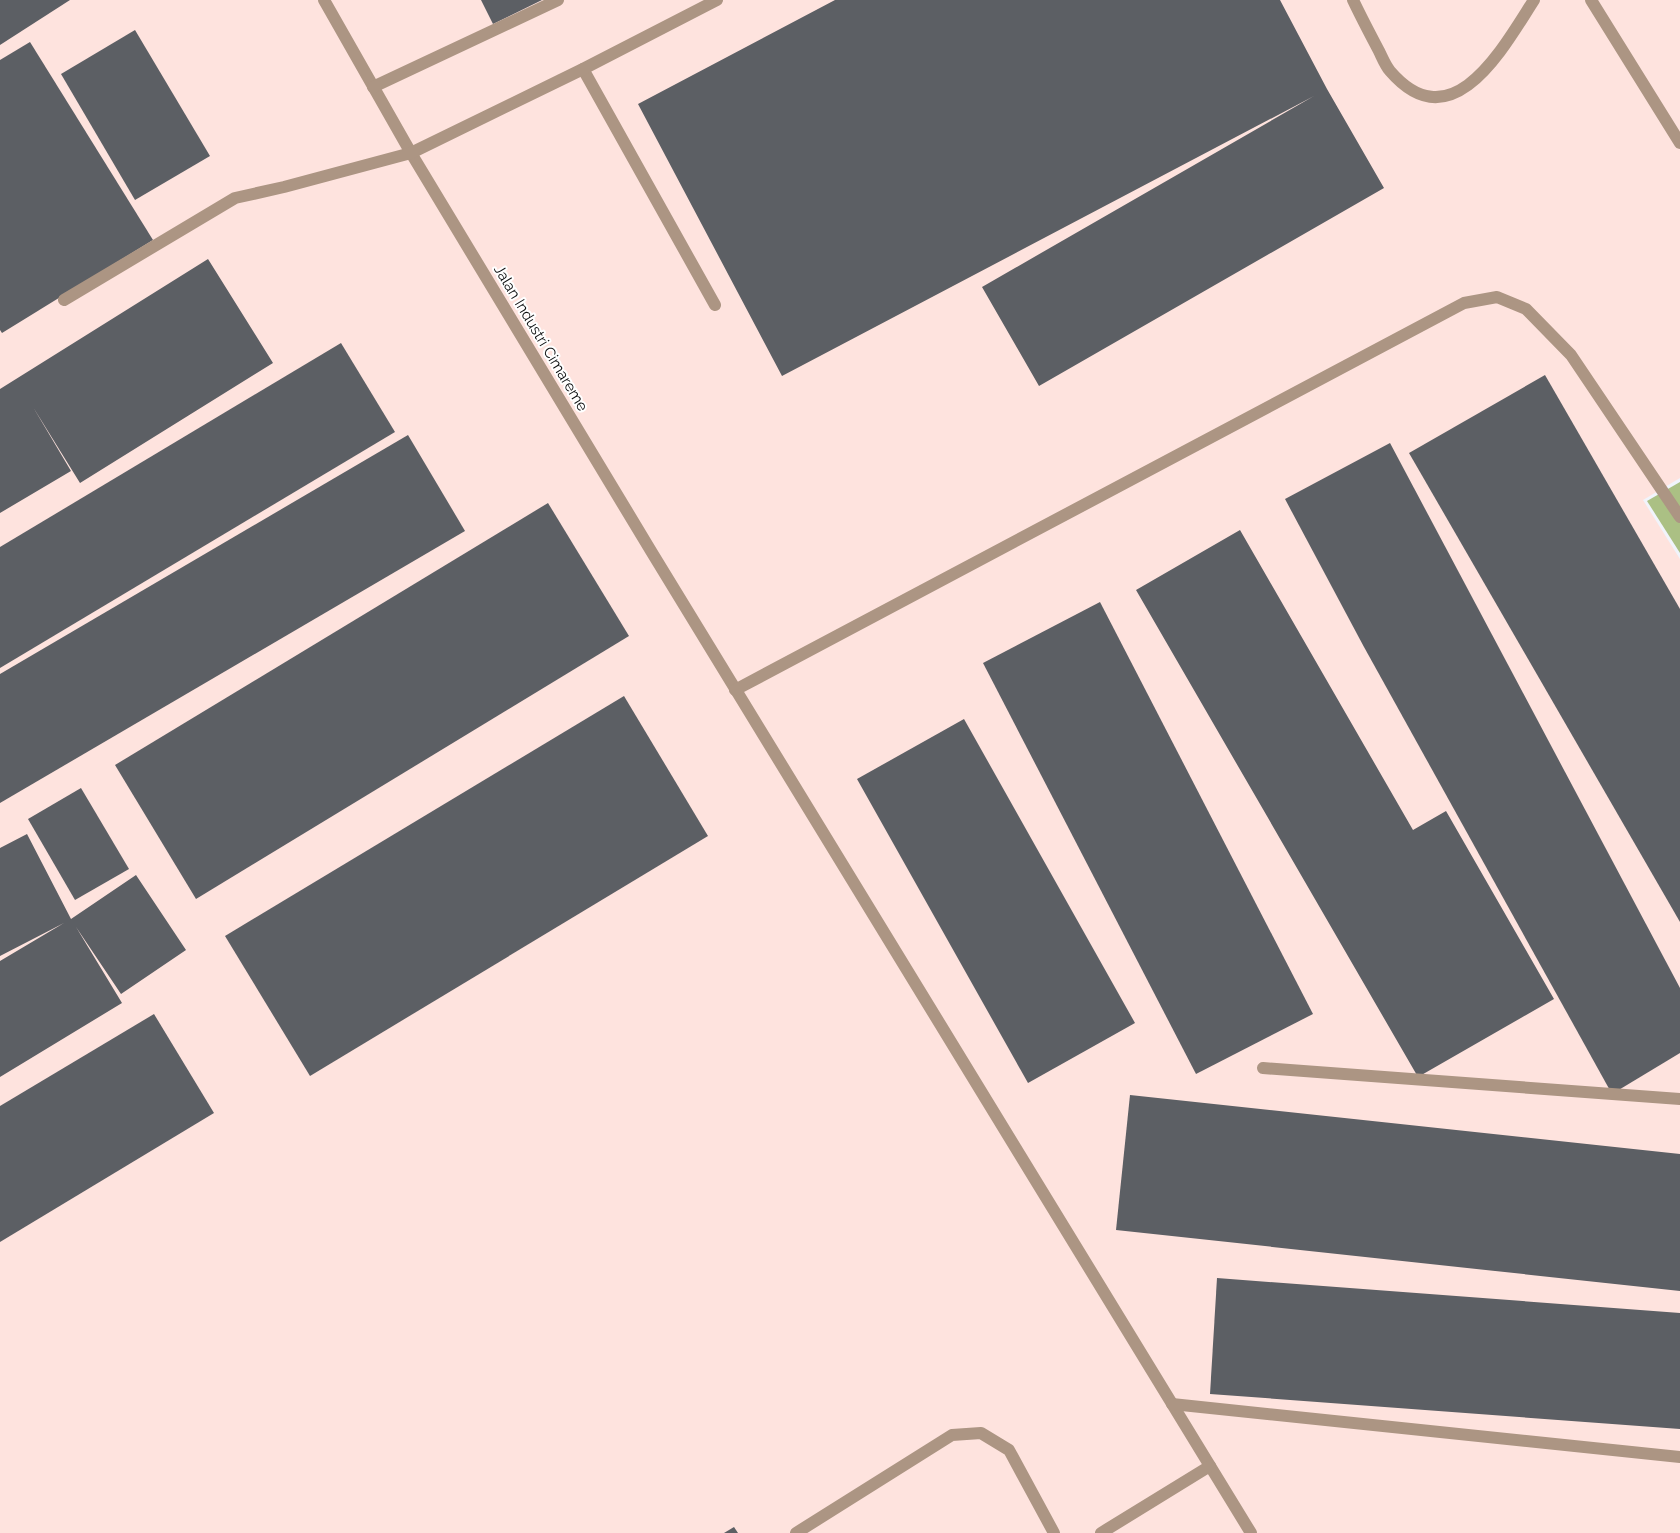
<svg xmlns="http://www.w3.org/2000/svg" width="1680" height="1533" viewBox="0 0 1680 1533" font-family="Raleway,sans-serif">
<rect width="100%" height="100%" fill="#f1f4fb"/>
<path fill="#fee3de" d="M0,0H1680V478L1643,500L1680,559V1533H0Z"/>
<path fill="#abc084" d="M1680,482V553L1647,501Z"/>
<g fill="#5c5f64">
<path d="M0,0H70L0,45Z"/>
<path d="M481,0H542L493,24Z"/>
<path d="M835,0H1280L1327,89L1384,188L1039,386L982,287L1314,96L782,376L638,104Z"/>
<path d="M135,30L210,156L135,200L61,74Z"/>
<path d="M30,42L153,240L2,333L0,330V60Z"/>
<path d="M208,259L273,363L80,483L33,407L71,471L0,513V389Z"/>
<path d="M341,343L395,432L0,668V547Z"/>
<path d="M1545,375L1680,609V922L1409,453Z"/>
<path d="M408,435L465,531L0,803V674Z"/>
<path d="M1390,443L1680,988V1053L1612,1094L1364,647L1285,499Z"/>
<path d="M548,503L629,636L196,899L115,765Z"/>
<path d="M1240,530L1413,830L1446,811L1554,999L1418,1077L1136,590Z"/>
<path d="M1100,602L1313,1014L1196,1074L983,663Z"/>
<path d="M624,696L708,836L310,1076L225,936Z"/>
<path d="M964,719L1135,1023L1028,1083L857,779Z"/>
<path d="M81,788L129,869L75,900L28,819Z"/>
<path d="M27,834L71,919L136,875L186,950L121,994L76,927L122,1003L0,1077V961L64,923L0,956V848Z"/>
<path d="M154,1014L214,1113L0,1242V1106Z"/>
<path d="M1130,1095L1680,1154V1291L1116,1230Z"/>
<path d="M1217,1278L1680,1313V1429L1210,1394Z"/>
<path d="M734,1527L738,1533H724Z"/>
</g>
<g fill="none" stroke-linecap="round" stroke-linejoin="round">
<g stroke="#ac9583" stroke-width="12">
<path d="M324,0L411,153L651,551L1251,1533"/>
<path d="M1353,0C1361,17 1370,34 1379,51C1382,57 1385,65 1390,71C1452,143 1503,48 1534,0"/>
<path d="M1591,0L1680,143"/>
<path d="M583,69L715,305"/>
<path d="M373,87L558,0"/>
<path d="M64,300L235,198L284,187L411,153L583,69L717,0"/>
<path d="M735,690L1464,303L1497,297L1526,309L1571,355L1680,517"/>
<path d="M1263,1068L1680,1099"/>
<path d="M1172,1404L1680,1457"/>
<path d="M796,1533L952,1435L981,1433L1009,1450L1054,1533"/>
<path d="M1101,1533L1210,1466"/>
</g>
</g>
<g text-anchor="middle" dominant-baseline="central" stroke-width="4" stroke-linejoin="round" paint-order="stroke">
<g font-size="15" fill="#0b0d0e" stroke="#fff">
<text transform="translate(541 338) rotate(59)">Jalan Industri Cimareme</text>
</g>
</g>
</svg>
